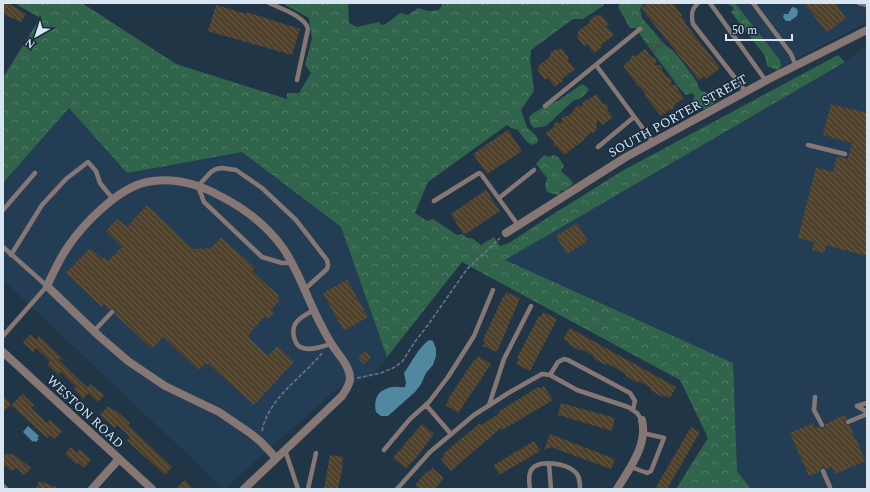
<svg xmlns="http://www.w3.org/2000/svg" width="870" height="492" viewBox="0 0 870 492" font-family="Spectral,serif">
  <style>
    .built { fill: #233e54 }
    .grass { fill: url(#grass-dots) }
    .forest { fill: url(#forest-crowns) }
    .water { fill: #4f889f }
    .building { fill: url(#building-back-hatch) }
    .lines { fill: none; stroke-linecap: round; stroke-linejoin: round }
    .path { stroke: #687a89; stroke-width: 1.5; stroke-dasharray: 4 2; stroke-linecap: butt }
    .service { stroke: #867774; stroke-width: 4.5 }
    .minor { stroke: #867774; stroke-width: 8 }
    .tertiary { stroke: #867774; stroke-width: 8 }
    .labels { text-anchor: middle; dominant-baseline: central; stroke-width: 3; stroke-linejoin: round; paint-order: stroke }
    .street-label { font-size: 13px; fill: #d9e6f1; stroke: #162a3c }
  </style>
  <defs>
    <pattern id="grass-dots" width="8" height="8" patternUnits="userSpaceOnUse"><rect width="8" height="8" fill="#375848"/><path d="M2 2h.1M6 6h.1" fill="none" stroke="#537063" stroke-width="1.8" stroke-linecap="round"/></pattern>
    <pattern id="forest-crowns" width="20" height="18" patternUnits="userSpaceOnUse"><rect width="20" height="18" fill="#30654c"/><path d="M2 6a3 3 0 1 1 6 0M12 15a3 3 0 1 1 6 0" fill="none" stroke="#4d7b66"/></pattern>
    <pattern id="building-back-hatch" width="6" height="6" patternUnits="userSpaceOnUse"><rect width="6" height="6" fill="#50422a"/><path d="M-1 5l2 2M0 0l6 6M5-1l2 2" fill="none" stroke="#695d49"/></pattern>
  </defs>
  <rect width="100%" height="100%" fill="#203546"/>
  <path class="built" d="M735,3H867V22L780,68L781,65L780,60Z
    M44,10L242,152L341,227L387,357L373,376L337,389L224,489L3,280V78Z
    M867,45V489H751L737,471L733,363L505,260L847,60Z"/>
  <path class="grass" d="M660,39L667,46L662,45L657,50L654,54L645,42L655,45Z"/>
  <path class="forest" d="M14,3H82L176,64L287,99V93H299L311,73L305,65L312,39L309,18L282,3H348L349,23L357,27L379,22L381,25L386,24L400,13L408,15L418,8L428,11L439,10L443,3H604L603,6L583,19H573L531,50V53L530,58L534,91L521,110L527,127L537,137L538,142L532,145L526,141L518,130L511,128L507,125L428,182L415,213L427,221L433,219L457,235L462,234L467,238H472L481,245L494,237L500,246L509,243L547,218L622,171L838,55L845,62L505,260L733,363L737,471L751,489H676L708,438L680,380L462,262L387,357L341,227L242,152L127,173L69,108L3,183V78L40,18Z
    M620,3H642L643,4L640,9L642,18L660,39L655,45L645,42L636,28H630L618,7Z
    M726,3H735L780,60L781,65L780,68L777,70L767,66L765,56L731,12L733,10V7Z
    M663,45C675,47 689,72 697,82C699,94 704,90 710,94C712,95 713,98 715,99L714,103L705,109L698,107L693,100L695,96L692,93L686,95L681,90L654,54L657,50Z
    M583,84L589,89C585,95 581,100 574,100L546,126L534,128L530,123L529,117C537,108 552,105 562,98C570,93 575,88 583,84Z
    M545,155L548,157L554,155L559,158L564,166L561,171L571,180L573,184L564,191L561,190L560,194L557,195L547,192L545,186L547,178L536,164L542,157Z"/>
  <path class="water" d="M792,7L796,8L798,11L797,16L790,21H786L783,17L784,14H788Z
    M429,340L433,341L436,349V356L433,365L426,373L421,384L415,392L388,416H381L376,412C373,399 378,389 393,387C397,386 400,388 405,387L406,383L404,373C412,362 418,348 429,340Z
    M28,426L39,436L37,438L39,439L36,442L34,441L33,442L23,432Z"/>
  <path class="building" d="M3,3H8L26,14L21,22L3,14Z
    M648,3H676L675,6L682,15L681,16L686,22L685,23L720,68L706,79L704,76L699,80L641,8Z
    M804,3H835L846,18L827,32Z
    M216,5L247,14V12L300,29L292,55L208,31Z
    M600,14L609,24L606,26L614,35L601,45L602,47L594,53L587,44L584,46L577,37L578,31L588,24L590,20L596,15L598,16Z
    M561,48L569,58L567,60L575,69L562,79L563,81L555,87L548,78L545,80L538,71L539,65L549,58L551,53L556,49L559,50Z
    M645,49L651,57H653L656,59L655,65H660L662,68V70L667,77H669L672,80L670,85H676L678,88V90L684,98L674,105V108L671,110H669L661,116L645,96V93L640,87L638,86L623,66L630,60V58L633,55L636,56Z
    M596,94L603,104H606L608,106L607,109L613,117L603,125L597,120L596,131L593,133L591,132L585,138L584,140L564,155L558,148L556,147L553,145L554,142L546,133L554,127V124L557,122L562,123V118L565,116H568L574,111V109L577,106L582,107L583,102L586,100H588Z
    M831,104L867,113V256L826,245L824,253L812,250L814,242L798,238L816,167L833,172L837,156L848,159L852,143L823,135Z
    M508,130L522,151L487,174L473,154Z
    M486,190L500,211L464,235L451,214Z
    M147,205L193,249L211,248L221,237L255,268L252,271L279,296L277,298L280,300L271,310L274,313L268,319L265,316L249,334L250,335L248,337L268,356L277,346L294,362L254,405L209,364L208,365L206,363L199,370L163,337L152,349L115,314L116,311L114,309H109L104,304L102,307L66,273L90,248L102,259L104,257L108,261L122,247L106,231L117,219L127,227Z
    M577,223L588,241L567,254L556,236Z
    M347,280L368,317L344,331L323,293Z
    M506,292L520,298L497,352L483,346L485,341L483,340L503,297H504Z
    M543,312L557,319L530,371L516,364L519,359L517,358L539,316L541,317Z
    M570,328L676,387L670,398L663,395L662,397L650,390L651,388L639,381L638,383L626,376V374L617,369L607,363L606,365L593,358L594,356L582,349L581,351L568,344L569,343L563,339Z
    M31,334L36,340L39,336L65,361L57,358L87,387L90,384L104,395L98,402L88,393L83,399L74,389L76,387L61,372L58,375L47,364L50,361L36,348L33,352L23,342Z
    M366,351L371,358L363,364L358,357Z
    M478,356L491,364L458,413L446,405L449,400L448,399L474,360L475,361Z
    M544,386L553,400L502,430L501,428L451,471L441,459L445,456L443,454L480,423L481,425L499,414L498,412L538,387L540,389Z
    M22,394L34,405L31,408L47,423L50,420L62,431L55,439L50,435L47,438L11,405Z
    M3,396L11,404L3,412Z
    M561,403L615,418L612,431L558,415Z
    M108,406L113,410L114,409L130,423L128,425L172,467L165,475L133,446L127,440L130,437L117,425L115,428L100,415Z
    M845,415L847,418L844,421L845,424L850,425L855,439L856,438L865,461L835,474L832,467L826,469L822,467L820,469L819,472L809,476L790,433L813,423L815,428L819,427L820,428H823L825,427V424Z
    M422,424L434,434L416,458L406,468L393,458Z
    M691,427L700,432L667,489H655Z
    M550,434L615,459L611,469L551,447L544,450Z
    M534,441L540,451L499,475L494,465Z
    M71,447L77,453L80,449L91,460L84,468L79,463L77,465L65,454Z
    M7,453L10,455L12,453L31,468L24,475L17,468L11,471L3,464V457Z
    M330,455L343,457L342,464L343,465L338,489H324Z
    M432,468L444,478L435,489H420L415,485L427,471L429,472Z
    M185,480L193,489H175Z
    M39,481L59,488V489H36Z"/>
  <g class="lines">
    <path class="path" d="M357,378L381,373L393,368L402,362L414,343L428,325L467,269L500,238
      M262,431C269,397 301,379 322,353"/>
    <path class="service" d="M269,3C280,8 306,17 308,29L297,80
      M698,3C691,9 691,16 693,24L746,92
      M710,3L766,81
      M753,3L791,54L796,66
      M859,3L867,5
      M596,65L653,142
      M545,106L640,29
      M808,145L845,154
      M598,147L634,117
      M499,198L534,170
      M434,201L479,173L481,174L518,225
      M3,210L35,173
      M3,247L47,286L3,336
      M11,255L42,205L66,179L88,162L96,171L100,183L113,199
      M292,263H282L262,257L204,202L198,186L211,172L216,169L222,168L236,170L262,188L296,220L327,260L328,265L327,269L305,289
      M314,310C303,316 290,322 294,337C295,342 298,347 303,348C312,351 323,346 331,344
      M94,331L112,312
      M550,375L558,362L564,359L568,360L630,393L635,401L633,409
      M815,397L814,410L822,425
      M426,405L451,434
      M489,405L504,359L531,306
      M857,406L867,412
      M857,406L867,403
      M848,422L867,414
      M285,450L298,489
      M384,450L410,419L429,402L448,377L474,336L493,290
      M549,464L551,489
      M631,467L647,473L651,471L664,438L643,433
      M823,471L830,487
      M308,489L316,453
      M397,489L430,452L474,415L510,392L542,374L550,375L577,390L628,407L637,413L642,420
      M530,489C529,483 528,476 531,470C538,459 566,463 575,472C580,476 580,483 580,489"/>
    <path class="minor" d="M506,233L626,157L769,79L867,30
      M3,488L4,489
      M92,489L119,459
      M244,489L342,396C345,391 349,386 350,380C351,366 337,354 331,343C326,335 322,327 318,319C306,295 298,270 283,248C267,226 244,208 220,196C198,184 173,177 147,182C118,188 83,224 67,248C59,260 53,273 47,286L99,336L128,361L165,386L219,412L250,433L261,442L276,458
      M617,489C629,469 648,445 642,420"/>
    <path class="tertiary" d="M3,352L152,489"/>
  </g>
  <g class="labels">
    <g class="street-label">
      <text transform="translate(678 116) rotate(-29)">SOUTH PORTER STREET</text>
      <text transform="translate(85 412) rotate(43)">WESTON ROAD</text>
    </g>
  </g>
  <rect width="870" height="492" fill="none" stroke="#d9e6f1" stroke-width="8"/>
  <g transform="translate(36 36) rotate(219)" stroke="#162a3c" stroke-width="3" paint-order="stroke">
  <path d="M0-3L7 15L0 10L-7 15Z" fill="#d9e6f1"/>
  <text y="-6" font-size="11" font-weight="bold" text-anchor="middle" fill="#d9e6f1">N</text>
  </g>
  <path d="M726 34v6h66v-6" fill="none" stroke="#d9e6f1" stroke-width="2"/>
  <text x="732" y="34" font-size="12" fill="#d9e6f1" stroke="#162a3c" stroke-width="3" paint-order="stroke">50 m</text>
</svg>
